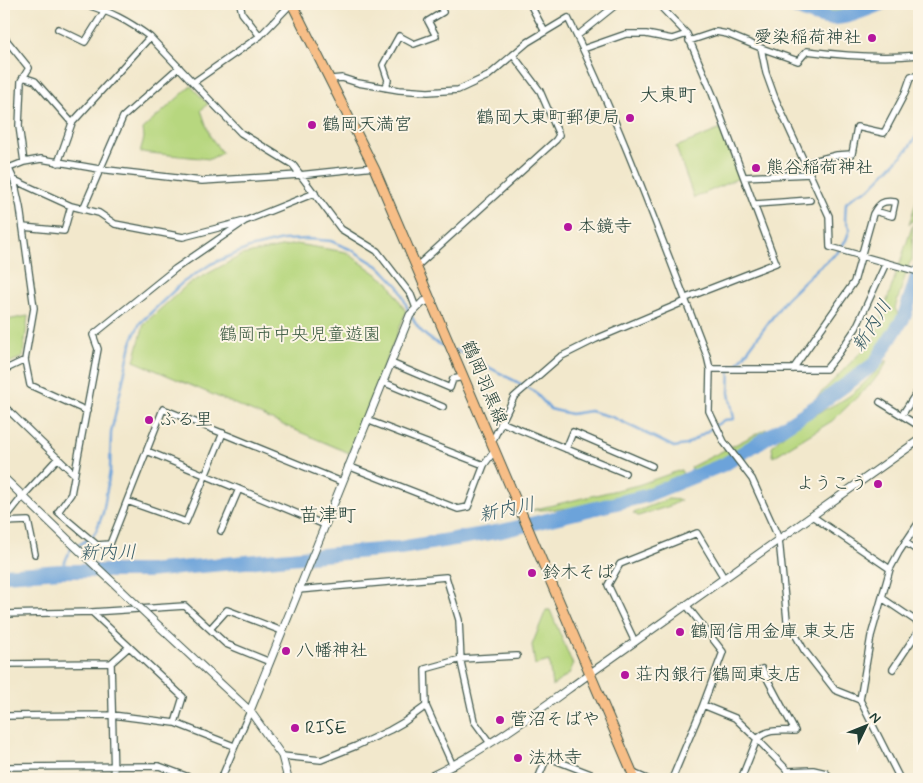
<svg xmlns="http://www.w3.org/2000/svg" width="923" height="783" viewBox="0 0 923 783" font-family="Mynerve,'Klee One',sans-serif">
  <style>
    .green { fill: #b7d77f; stroke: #6b8a5a }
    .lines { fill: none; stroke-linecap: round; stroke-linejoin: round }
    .stream { stroke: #6ca3da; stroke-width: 2.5 }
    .river { stroke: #6ca3da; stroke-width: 14 }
    .minor-casing { stroke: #3f574b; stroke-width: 8 }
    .tertiary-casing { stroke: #3f574b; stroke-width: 9 }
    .primary-casing { stroke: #3f574b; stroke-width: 11 }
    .minor { stroke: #fff; stroke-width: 5.5 }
    .tertiary { stroke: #fff; stroke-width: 7 }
    .primary { stroke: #f7be87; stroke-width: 9 }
    .tertiary-bridge-casing { stroke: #3f574b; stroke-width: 9; stroke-linecap: butt }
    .tertiary-bridge { stroke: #fff; stroke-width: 7 }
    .poi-dot { fill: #b5179e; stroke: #fcf5e5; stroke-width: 2 }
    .labels { text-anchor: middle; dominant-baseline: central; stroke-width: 4; stroke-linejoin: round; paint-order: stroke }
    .poi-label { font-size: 18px; fill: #1f3d34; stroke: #fcf5e5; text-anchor: start }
    .park-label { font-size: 18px; fill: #3d5c43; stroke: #fcf5e5 }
    .street-label { font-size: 18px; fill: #1f3d34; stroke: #fcf5e5 }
    .neighbourhood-label { font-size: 19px; fill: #1f3d34; stroke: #fcf5e5 }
    .water-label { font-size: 19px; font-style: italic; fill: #365c66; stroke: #fcf5e5 }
  </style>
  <rect width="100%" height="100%" fill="#fcf5e5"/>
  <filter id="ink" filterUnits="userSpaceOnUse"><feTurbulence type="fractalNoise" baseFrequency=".02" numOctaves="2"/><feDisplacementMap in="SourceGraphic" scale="10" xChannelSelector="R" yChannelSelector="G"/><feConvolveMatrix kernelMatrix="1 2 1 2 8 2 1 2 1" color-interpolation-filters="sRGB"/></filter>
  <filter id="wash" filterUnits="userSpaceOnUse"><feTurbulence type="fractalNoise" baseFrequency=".0096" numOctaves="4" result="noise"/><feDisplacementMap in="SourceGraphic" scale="20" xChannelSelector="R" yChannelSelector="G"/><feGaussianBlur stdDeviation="1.12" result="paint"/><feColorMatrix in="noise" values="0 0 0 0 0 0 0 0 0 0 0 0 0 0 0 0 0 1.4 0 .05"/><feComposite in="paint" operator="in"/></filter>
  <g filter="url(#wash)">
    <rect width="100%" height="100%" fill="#f2e8cc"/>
    <path class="green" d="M797,4H808L814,7L835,8L846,4H869C862,7 854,11 847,12C831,15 810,12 797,4Z
      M191,86L208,104L201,110L210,136L222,153L210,159L140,152L144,138L143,129Z
      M721,129L741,177L694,198L676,147Z
      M919,192V207L917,209L918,214L909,225Z
      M913,224L912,260L909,264L895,308L899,317L874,361L841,385L813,401L874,339Z
      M296,244L346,252L389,283L406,312L349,453L134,361L144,324L187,285L242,255Z
      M4,312L7,320L28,316L23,357L4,365Z
      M887,360V363L872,383L832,421L773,457L772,446C792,424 818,414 843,400C860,390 873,374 887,360Z
      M766,429L770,432C745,449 721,464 693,474L691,467Z
      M681,470L684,477C669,483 655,490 640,495C605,505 568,510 532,510L638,485Z
      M668,499L681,500L670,506L638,516L633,513Z
      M546,610H550L573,665L569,674L552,686L549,661L535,665L532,645Z"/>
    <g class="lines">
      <path class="stream" d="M412,317C420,334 431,341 448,348
        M456,350L534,391L550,409L571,414L590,411L612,417L674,447L686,445L724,420L734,419L729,393L730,366L737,365L786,299L818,268L837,253L846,240L850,229L845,219L846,203L857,194L869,189L907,150L916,137L919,126
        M61,571L70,550L92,537L96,531L103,513L110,471L111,433L132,340L140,323L182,283L211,264L249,248L283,240L308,239L331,241L352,250L381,268L399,287L409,312"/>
      <path class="river" d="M789,4C830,26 841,20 881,4
        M4,575L61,571H147L400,548L502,531L645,496L725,464L818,405L874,364L904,317L919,270"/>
    </g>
  </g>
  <g filter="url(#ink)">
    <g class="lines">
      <defs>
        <path id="minor" d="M84,4C111,12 127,20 150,37L241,133L293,165L341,229L377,251L411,295L416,308
          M240,4L242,13L260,36
          M530,4L545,32
          M658,4L687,34L712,93L776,263L686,298
          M823,4H832
          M58,29L85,42L105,10
          M577,36L617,4
          M4,37L29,68L21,81L19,126L24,162
          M689,41L716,32L727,34L761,48L798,61L807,51C845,56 881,59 919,55
          M761,48L766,73L775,98L829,216L830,247L919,272
          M583,49L626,34H646L672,39L687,34
          M23,77L35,81L72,123L150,37
          M331,79L342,78L358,83L399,90L428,92L458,90L488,76L528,42L568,18C622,128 663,243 707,356L710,369L709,411L724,442L752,479L779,539L787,620L804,650L835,690L860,700
          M194,82L260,36L291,4
          M386,88L388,80L383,65L399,36L414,44L436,36L428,21L443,12L439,4
          M58,163L72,123
          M805,163L837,155L852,154L857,127L884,133L905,93L911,76L919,77
          M4,170L24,162L41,159L99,169L202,181L299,175L374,167
          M744,177L810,174
          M14,180L71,206L99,213L115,224L183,237L245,221L315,193
          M755,204L810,200
          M83,209L123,117L179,67
          M245,221L175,269L93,335L98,349L71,494L58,512L97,545L110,544L163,409L342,482
          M23,227L64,231L71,206
          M416,267L556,140L559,135L540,91L513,55
          M25,360L30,385L87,411
          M391,363L450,388L453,379L464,377
          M710,369H826L839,353L856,328L886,263
          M793,369L854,282L873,214C879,203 883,200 895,202L892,216L875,211
          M4,370L25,360L34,308L20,207L14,180L9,169
          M383,382L443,407
          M880,402L919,426
          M4,406L74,474
          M902,415L919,389
          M367,420L484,465
          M501,422L625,473
          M492,442L514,397L560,357L596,339L686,301
          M566,449L573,432L652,466
          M147,451L325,525
          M348,466L458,509L468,507L484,465L495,450
          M127,501L186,522L223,433
          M812,516L890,569
          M4,520L23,496L58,458
          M4,522L28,521L35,554
          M221,531L239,489
          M905,542L919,552
          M298,590L446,577L459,620L461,662L474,721L490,743
          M882,598L919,623
          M687,606L723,652L703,705L735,718L757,739L741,779
          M92,612L185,606L226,644L270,662
          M4,614L92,612L183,697L175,723
          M210,629L227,610L282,631
          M635,642L608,585L620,564L697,533L724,578
          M111,663L114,779
          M4,664L111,663L129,647
          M762,669L795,731C780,731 769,728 757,739L788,771L813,770L826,773L832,779
          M893,669L919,630
          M426,706L453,766
          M4,716L112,715L175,723L234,746
          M282,756L321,760L356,746L390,730L404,722L426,706L425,669L461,659L517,656
          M4,767L159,766L194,779
          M633,773L647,779
          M221,779L250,711
          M538,779L547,757L601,778
          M672,779L703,705
          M900,779L860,700L871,636L890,569L899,552L919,522"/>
        <path id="tertiary" d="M4,478L84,555
          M160,627L250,711L282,756L288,779
          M250,711L410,315L423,302L432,300
          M425,779C489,750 545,705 602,665C708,590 814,515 919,440"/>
        <path id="primary" d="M292,4L375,170L635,779"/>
      </defs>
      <use href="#minor" class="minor-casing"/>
      <use href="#tertiary" class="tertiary-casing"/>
      <use href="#primary" class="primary-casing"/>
      <use href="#minor" class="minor"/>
      <use href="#tertiary" class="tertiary"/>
      <use href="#primary" class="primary"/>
      <defs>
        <path id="tertiary-bridge" d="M84,555L160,627"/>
      </defs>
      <use href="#tertiary-bridge" class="tertiary-bridge-casing"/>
      <use href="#tertiary-bridge" class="tertiary-bridge"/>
    </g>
  </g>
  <g class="poi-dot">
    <circle cx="872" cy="38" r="5"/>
    <circle cx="630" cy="118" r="5"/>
    <circle cx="312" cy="125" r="5"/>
    <circle cx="756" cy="168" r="5"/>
    <circle cx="568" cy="227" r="5"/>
    <circle cx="149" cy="420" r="5"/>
    <circle cx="878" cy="484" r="5"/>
    <circle cx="532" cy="573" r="5"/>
    <circle cx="680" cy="632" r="5"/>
    <circle cx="286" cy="651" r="5"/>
    <circle cx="625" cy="675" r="5"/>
    <circle cx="500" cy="720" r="5"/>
    <circle cx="295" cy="728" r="5"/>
    <circle cx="518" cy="758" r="5"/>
  </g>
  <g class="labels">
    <g class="poi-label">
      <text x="862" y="38" text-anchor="end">愛染稲荷神社</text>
      <text x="620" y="118" text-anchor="end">鶴岡大東町郵便局</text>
      <text x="322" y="125">鶴岡天満宮</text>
      <text x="766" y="168">熊谷稲荷神社</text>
      <text x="578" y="227">本鏡寺</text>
      <text x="159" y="420">ふる里</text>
      <text x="868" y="484" text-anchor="end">ようこう</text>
      <text x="542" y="573">鈴木そば</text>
      <text x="690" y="632">鶴岡信用金庫 東支店</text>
      <text x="296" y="651">八幡神社</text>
      <text x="635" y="675">荘内銀行 鶴岡東支店</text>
      <text x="510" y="720">菅沼そばや</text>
      <text x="305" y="728">RISE</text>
      <text x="528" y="758">法林寺</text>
    </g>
    <g class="park-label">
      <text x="300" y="335">鶴岡市中央児童遊園</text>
    </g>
    <g class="street-label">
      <text transform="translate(484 383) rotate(67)">鶴岡羽黒線</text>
    </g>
    <g class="neighbourhood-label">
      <text x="668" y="95">大東町</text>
      <text x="328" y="515">苗津町</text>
    </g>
    <g class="water-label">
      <text transform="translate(872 326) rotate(-58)">新内川</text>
      <text transform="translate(507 510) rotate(-12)">新内川</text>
      <text transform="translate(108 553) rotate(-1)">新内川</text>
    </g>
  </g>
  <rect width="923" height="783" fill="none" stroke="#fcf5e5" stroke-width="20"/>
  <g transform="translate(866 726) rotate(47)" stroke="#fcf5e5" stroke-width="4" paint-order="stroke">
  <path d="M0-4L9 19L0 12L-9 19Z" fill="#1f3d34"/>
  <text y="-8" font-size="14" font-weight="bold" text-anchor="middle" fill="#1f3d34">N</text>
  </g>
</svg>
